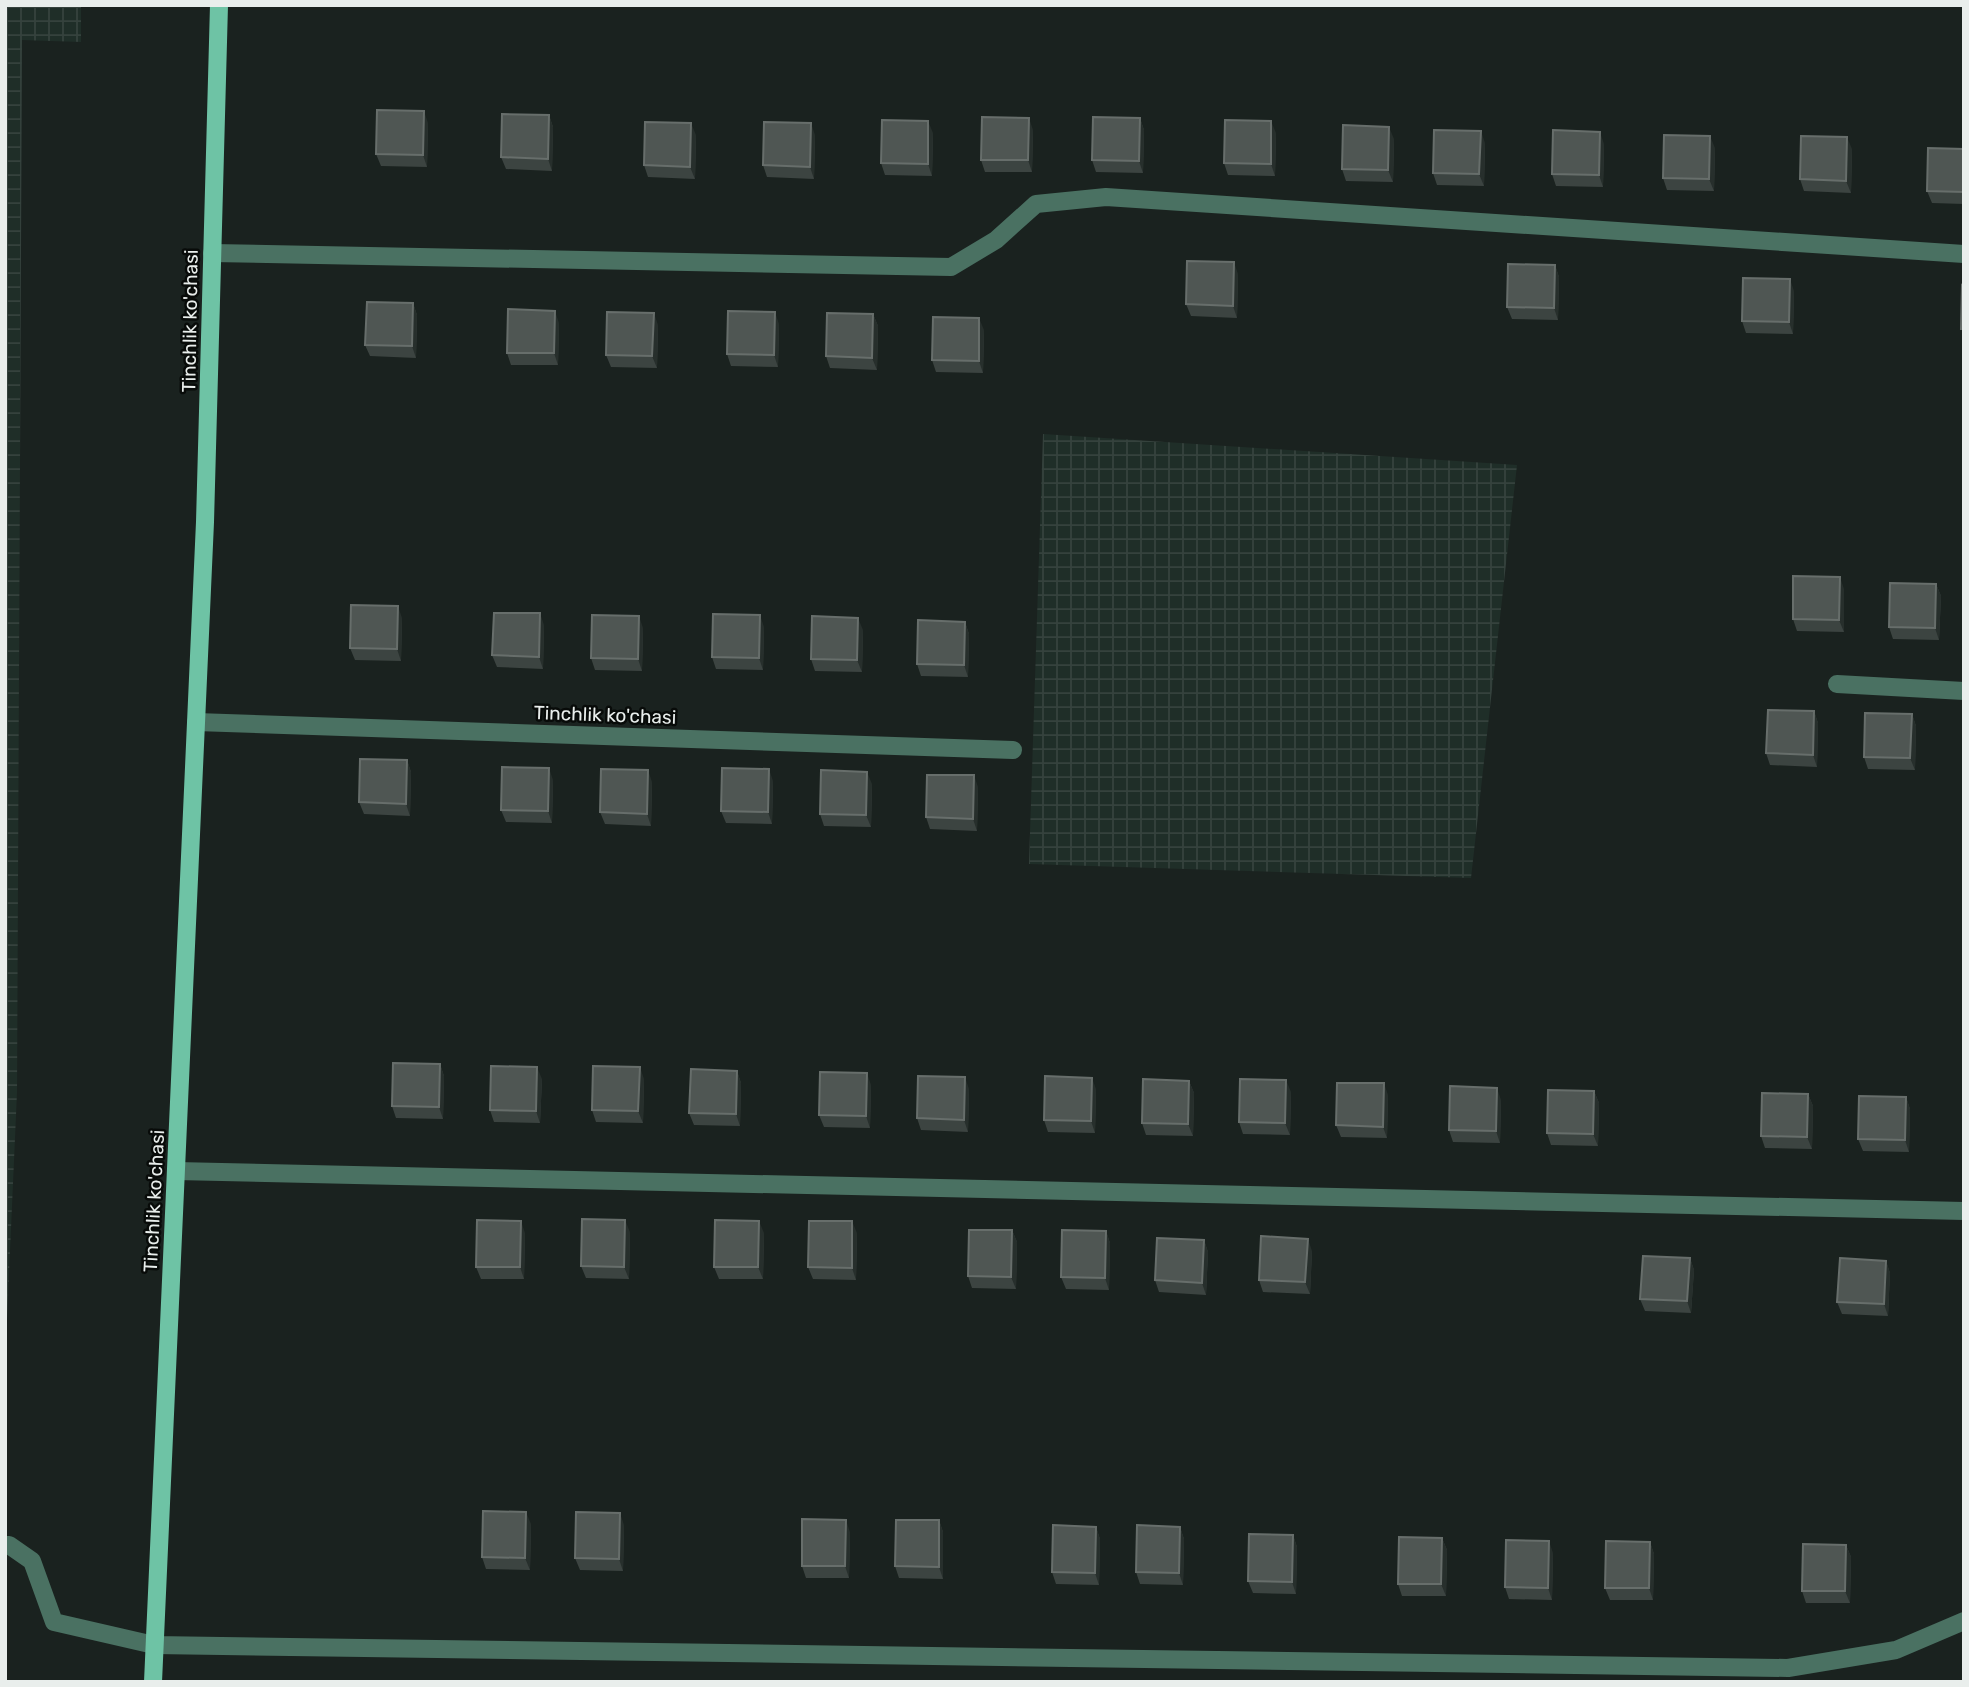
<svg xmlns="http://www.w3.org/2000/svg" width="1969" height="1687" viewBox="0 0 1969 1687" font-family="Rubik,sans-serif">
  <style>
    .industrial { fill: url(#industrial-grid) }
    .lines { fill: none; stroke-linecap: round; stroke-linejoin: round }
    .minor { stroke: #4a7162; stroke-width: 18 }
    .major { stroke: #6ec3a5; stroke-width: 18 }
    .wall { fill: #3c4441 }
    .shaded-wall { fill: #272f2c }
    .building { fill: #4f5653; stroke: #676e6b; stroke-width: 2 }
    .labels { text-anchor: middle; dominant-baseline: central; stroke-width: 5; stroke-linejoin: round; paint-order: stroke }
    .street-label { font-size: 19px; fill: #e9eeec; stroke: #080b09 }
  </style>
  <defs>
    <pattern id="industrial-grid" width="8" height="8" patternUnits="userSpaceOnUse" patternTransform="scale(1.75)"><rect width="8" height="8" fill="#1f2e28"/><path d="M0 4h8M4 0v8" fill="none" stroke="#35423d"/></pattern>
  </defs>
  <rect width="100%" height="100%" fill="#1a221f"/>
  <path class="industrial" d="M5,5H81V42L22,40L17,1092L5,1365Z
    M1043,434L1517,465L1471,878L1029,864Z"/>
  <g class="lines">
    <path class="minor" d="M212,253L951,267L996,240L1036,204L1106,197L1964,254
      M1837,684L1964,691
      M196,722L1013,750
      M176,1171L1964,1211
      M5,1545H9L32,1561L54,1622L154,1645L1788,1668L1896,1650L1964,1621"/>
    <path class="major" d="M153,1682L205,522L219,5"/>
  </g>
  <path class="wall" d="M549,115L553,127L552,171L506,169L501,157Z
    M1140,118L1144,130L1143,173L1096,172L1092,160Z
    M428,123L427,167L381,166L376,154Z
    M1033,130L1032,172H985L981,160Z
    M933,133L932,176L885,175L881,163Z
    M1276,133L1275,176L1228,175L1224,163Z
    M696,135L695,179L648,177L644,165Z
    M815,135L814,179L767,177L763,165Z
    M1394,139L1393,182L1346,181L1342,169Z
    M1485,143L1484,186L1437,185L1433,173Z
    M1604,144L1603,187L1556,186L1552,174Z
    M1715,148L1714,191L1667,190L1663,178Z
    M1852,149L1851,193L1804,191L1800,179Z
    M1964,149V204L1932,203L1927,191Z
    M1555,265L1559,277L1558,320L1512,319L1507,307Z
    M1238,274L1237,318L1191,316L1186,304Z
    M1794,291L1793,334L1746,333L1742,321Z
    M413,303L417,315L416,358L370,356L365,345Z
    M873,314L878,326L877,370L830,368L826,356Z
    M559,323L558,365H511L507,353Z
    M779,324L778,367L731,366L727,354Z
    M658,325L657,368L611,367L606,355Z
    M984,330L983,373L936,372L932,360Z
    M1936,584L1941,596L1939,640L1893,639L1889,627Z
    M1844,589V632L1797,631L1793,619Z
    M402,618L401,661L355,660L350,648Z
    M965,622L969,634L968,677L921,676L917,664Z
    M544,625L543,669L497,667L492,655Z
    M764,627L763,670L716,669L712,657Z
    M643,628L642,671L595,670L591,658Z
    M863,630L862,672L815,671L811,659Z
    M1814,711L1818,723L1817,767L1770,765L1766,753Z
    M1912,714L1916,726L1915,770L1868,769L1864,757Z
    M407,760L411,772L410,816L364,814L359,802Z
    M553,780L552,823L506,822L501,810Z
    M773,781L772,824L726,823L721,811Z
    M652,782L651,826L605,824L600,812Z
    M872,784L871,827L824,826L820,814Z
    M978,787L977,831L930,829L926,817Z
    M440,1064L444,1076L443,1119L396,1118L392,1106Z
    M737,1071L741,1083L740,1126L694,1125L689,1113Z
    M542,1079L540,1123L494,1122L490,1110Z
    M644,1079L643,1123L596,1122L592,1110Z
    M1189,1081L1194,1093L1193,1136L1146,1135L1142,1123Z
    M871,1085L870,1128L824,1127L819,1115Z
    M969,1089L968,1132L921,1130L917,1118Z
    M1096,1089L1095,1133L1048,1132L1044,1120Z
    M1594,1091L1599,1103L1598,1146L1551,1145L1547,1133Z
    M1291,1092L1290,1135L1243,1134L1239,1122Z
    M1808,1094L1813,1106L1812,1149L1765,1148L1761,1136Z
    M1388,1095L1387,1138L1341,1137L1336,1125Z
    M1906,1097L1910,1109L1909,1152L1863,1151L1858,1139Z
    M1501,1100L1500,1143L1453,1142L1449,1130Z
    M1012,1230L1017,1242L1016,1289L972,1288L968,1276Z
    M1106,1231L1110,1243L1109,1290L1066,1289L1061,1277Z
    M630,1232L629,1279L586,1278L581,1266Z
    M525,1233L524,1279H481L476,1267Z
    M764,1233L763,1279H719L714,1267Z
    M857,1233L856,1280L813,1279L808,1267Z
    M1204,1240L1208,1252L1206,1295L1159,1292L1155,1280Z
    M1312,1251L1310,1294L1263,1292L1259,1280Z
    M1690,1258L1694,1270L1691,1313L1645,1311L1640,1299Z
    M1886,1261L1890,1273L1888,1316L1842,1314L1837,1302Z
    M939,1520L943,1532V1579L899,1578L895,1566Z
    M531,1524L530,1570L486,1569L482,1557Z
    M624,1525L623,1571L580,1570L575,1558Z
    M1096,1527L1100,1539L1099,1585L1056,1584L1052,1572Z
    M1180,1527L1184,1539L1183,1585L1140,1584L1136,1572Z
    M850,1532L849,1578H806L802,1566Z
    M1293,1535L1297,1547L1296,1594L1253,1593L1248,1581Z
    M1442,1538L1447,1550L1446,1596H1402L1398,1584Z
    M1650,1542L1654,1554L1653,1600H1610L1605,1588Z
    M1846,1545L1851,1557L1850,1603H1806L1802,1591Z
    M1553,1553L1552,1600L1509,1599L1505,1587Z"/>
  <path class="shaded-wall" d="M424,111L428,123L427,167L423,155Z
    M549,115L553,127L552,171L548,159Z
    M1029,118L1033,130L1032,172L1028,160Z
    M1140,118L1144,130L1143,173L1139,161Z
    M928,121L933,133L932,176L928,164Z
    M1271,121L1276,133L1275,176L1271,164Z
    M691,123L696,135L695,179L690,167Z
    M811,123L815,135L814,179L810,167Z
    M1389,127L1394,139L1393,182L1388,170Z
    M1481,131L1485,143L1484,186L1479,174Z
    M1600,132L1604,144L1603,187L1599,175Z
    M1710,136L1715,148L1714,191L1709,179Z
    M1847,137L1852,149L1851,193L1846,181Z
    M1234,262L1238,274L1237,318L1233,306Z
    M1555,265L1559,277L1558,320L1554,308Z
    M1790,279L1794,291L1793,334L1789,322Z
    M413,303L417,315L416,358L412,346Z
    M555,311L559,323L558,365L554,353Z
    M775,312L779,324L778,367L774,355Z
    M654,313L658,325L657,368L652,356Z
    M873,314L878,326L877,370L872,358Z
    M979,318L984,330L983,373L979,361Z
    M1840,577L1844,589V632L1839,620Z
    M1936,584L1941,596L1939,640L1935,628Z
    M398,606L402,618L401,661L397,649Z
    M540,613L544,625L543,669L539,657Z
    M760,615L764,627L763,670L759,658Z
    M639,616L643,628L642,671L638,659Z
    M858,618L863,630L862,672L857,660Z
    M965,622L969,634L968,677L964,665Z
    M1814,711L1818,723L1817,767L1813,755Z
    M1912,714L1916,726L1915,770L1910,758Z
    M407,760L411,772L410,816L406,804Z
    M549,768L553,780L552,823L548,811Z
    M769,769L773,781L772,824L768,812Z
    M648,770L652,782L651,826L647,814Z
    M867,772L872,784L871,827L866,815Z
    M974,775L978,787L977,831L973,819Z
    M440,1064L444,1076L443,1119L439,1107Z
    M537,1067L542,1079L540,1123L536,1111Z
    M640,1067L644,1079L643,1123L638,1111Z
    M737,1071L741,1083L740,1126L736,1114Z
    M867,1073L871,1085L870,1128L866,1116Z
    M965,1077L969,1089L968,1132L964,1120Z
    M1092,1078L1096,1089L1095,1133L1091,1121Z
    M1286,1080L1291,1092L1290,1135L1285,1123Z
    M1189,1081L1194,1093L1193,1136L1188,1124Z
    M1384,1083L1388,1095L1387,1138L1383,1127Z
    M1497,1088L1501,1100L1500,1143L1496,1131Z
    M1594,1091L1599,1103L1598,1146L1593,1134Z
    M1808,1094L1813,1106L1812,1149L1807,1137Z
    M1906,1097L1910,1109L1909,1152L1905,1140Z
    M625,1220L630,1232L629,1279L624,1267Z
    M521,1221L525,1233L524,1279L520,1267Z
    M759,1221L764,1233L763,1279L758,1267Z
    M852,1221L857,1233L856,1280L852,1268Z
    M1012,1230L1017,1242L1016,1289L1011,1277Z
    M1106,1231L1110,1243L1109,1290L1105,1278Z
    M1308,1239L1312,1251L1310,1294L1305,1282Z
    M1204,1240L1208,1252L1206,1295L1202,1283Z
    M1690,1258L1694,1270L1691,1313L1687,1301Z
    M1886,1261L1890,1273L1888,1316L1884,1304Z
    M526,1512L531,1524L530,1570L525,1558Z
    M620,1513L624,1525L623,1571L619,1559Z
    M846,1520L850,1532L849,1578L845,1566Z
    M939,1520L943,1532V1579L939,1567Z
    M1096,1527L1100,1539L1099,1585L1095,1573Z
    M1180,1527L1184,1539L1183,1585L1179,1573Z
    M1293,1535L1297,1547L1296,1594L1292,1582Z
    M1442,1538L1447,1550L1446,1596L1441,1584Z
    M1549,1541L1553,1553L1552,1600L1548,1588Z
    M1650,1542L1654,1554L1653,1600L1649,1588Z
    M1846,1545L1851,1557L1850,1603L1845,1591Z"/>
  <path class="building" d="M377,110L424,111L423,155L376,154Z
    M502,114L549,115L548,159L501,157Z
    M982,117L1029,118L1028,160H981Z
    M1093,117L1140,118L1139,161L1092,160Z
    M882,120L928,121V164L881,163Z
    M1225,120L1271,121V164L1224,163Z
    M645,122L691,123L690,167L644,165Z
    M764,122L811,123L810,167L763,165Z
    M1343,125L1389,127L1388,170L1342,169Z
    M1434,130L1481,131L1479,174L1433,173Z
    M1553,130L1600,132L1599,175L1552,174Z
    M1664,135L1710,136L1709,179L1663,178Z
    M1801,136L1847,137L1846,181L1800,179Z
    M1928,148L1964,149V192L1927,191Z
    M1187,261L1234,262L1233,306L1186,304Z
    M1508,264L1555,265L1554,308L1507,307Z
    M1743,278L1790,279L1789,322L1742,321Z
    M1962,285L1964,286V329H1961Z
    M367,302L413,303L412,346L365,345Z
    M508,309L555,311L554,353H507Z
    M728,311L775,312L774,355L727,354Z
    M607,312L654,313L652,356L606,355Z
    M827,313L873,314L872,358L826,356Z
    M933,317L979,318V361L932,360Z
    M1793,576L1840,577L1839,620L1793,619Z
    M1890,583L1936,584L1935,628L1889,627Z
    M351,605L398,606L397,649L350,648Z
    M494,613H540L539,657L492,655Z
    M713,614L760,615L759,658L712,657Z
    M592,615L639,616L638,659L591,658Z
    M812,616L858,618L857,660L811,659Z
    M918,620L965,622L964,665L917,664Z
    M1768,710L1814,711L1813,755L1766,753Z
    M1865,713L1912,714L1910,758L1864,757Z
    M360,759L407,760L406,804L359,802Z
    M502,767L549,768L548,811L501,810Z
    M722,768L769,769L768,812L721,811Z
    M601,769L648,770L647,814L600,812Z
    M821,770L867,772L866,815L820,814Z
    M927,775H974L973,819L926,817Z
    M393,1063L440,1064L439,1107L392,1106Z
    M491,1066L537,1067L536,1111L490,1110Z
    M593,1066L640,1067L638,1111L592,1110Z
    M691,1069L737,1071L736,1114L689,1113Z
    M820,1072L867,1073L866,1116L819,1115Z
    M918,1076L965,1077L964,1120L917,1118Z
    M1045,1076L1092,1078L1091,1121L1044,1120Z
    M1143,1079L1189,1081L1188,1124L1142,1123Z
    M1240,1079L1286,1080L1285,1123L1239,1122Z
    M1337,1083H1384L1383,1127L1336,1125Z
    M1450,1086L1497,1088L1496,1131L1449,1130Z
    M1548,1090L1594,1091L1593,1134L1547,1133Z
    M1762,1093L1808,1094L1807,1137L1761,1136Z
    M1859,1096L1906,1097L1905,1140L1858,1139Z
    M582,1219L625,1220L624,1267L581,1266Z
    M477,1220L521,1221L520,1267H476Z
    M715,1220L759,1221L758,1267H714Z
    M809,1221H852V1268L808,1267Z
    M969,1230H1012L1011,1277L968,1276Z
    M1062,1230L1106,1231L1105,1278L1061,1277Z
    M1261,1236L1308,1239L1305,1282L1259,1280Z
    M1157,1238L1204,1240L1202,1283L1155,1280Z
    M1643,1256L1690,1258L1687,1301L1640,1299Z
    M1840,1258L1886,1261L1884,1304L1837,1302Z
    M483,1511L526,1512L525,1558L482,1557Z
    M576,1512L620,1513L619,1559L575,1558Z
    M802,1519L846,1520L845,1566H802Z
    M896,1520H939V1567L895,1566Z
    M1053,1525L1096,1527L1095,1573L1052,1572Z
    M1137,1525L1180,1527L1179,1573L1136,1572Z
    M1249,1534L1293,1535L1292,1582L1248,1581Z
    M1399,1537L1442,1538L1441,1584H1398Z
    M1506,1540L1549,1541L1548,1588L1505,1587Z
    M1606,1541L1650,1542L1649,1588H1605Z
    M1803,1544L1846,1545L1845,1591H1802Z"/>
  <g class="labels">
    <g class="street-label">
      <text transform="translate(190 321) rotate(-89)">Tinchlik ko'chasi</text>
      <text transform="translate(605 715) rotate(2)">Tinchlik ko'chasi</text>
      <text transform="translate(154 1201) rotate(-87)">Tinchlik ko'chasi</text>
    </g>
  </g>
  <rect width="1969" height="1687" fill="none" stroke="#e9eeec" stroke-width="14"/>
</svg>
